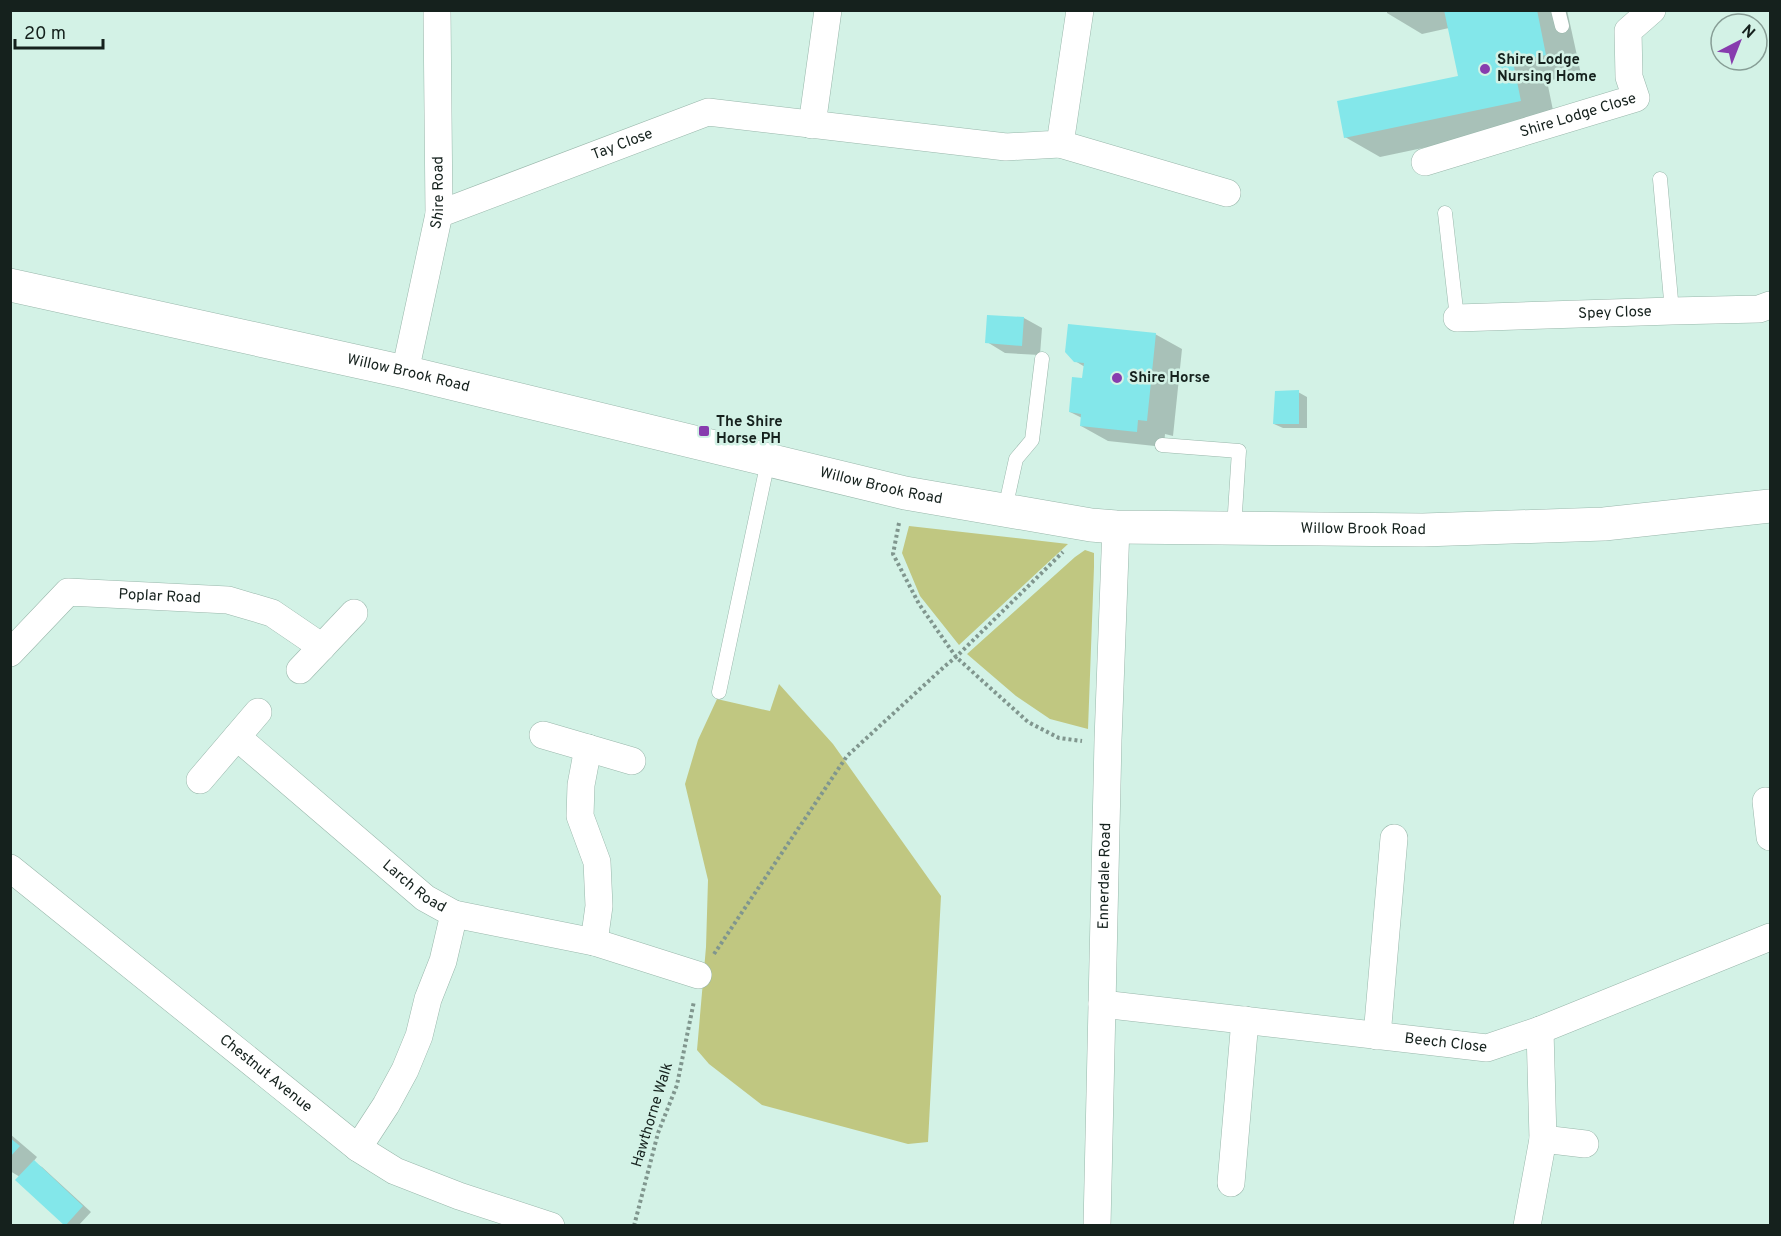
<svg xmlns="http://www.w3.org/2000/svg" width="1781" height="1236" viewBox="0 0 1781 1236" font-family="Overpass,sans-serif">
  <style>
    .green { fill: #c0c781 }
    .shadow { fill: #0003 }
    .building { fill: #83e7ea }
    .lines { fill: none; stroke-linecap: round; stroke-linejoin: round }
    .lane-casing { stroke: #99b7ab; stroke-width: 15 }
    .street-casing { stroke: #99b7ab; stroke-width: 28 }
    .secondary-casing { stroke: #99b7ab; stroke-width: 34 }
    .path { stroke: #80968e; stroke-width: 4; stroke-dasharray: 3 3; stroke-linecap: butt }
    .lane { stroke: #fff; stroke-width: 14 }
    .street { stroke: #fff; stroke-width: 27 }
    .secondary { stroke: #fff; stroke-width: 33 }
    .poi-dot { fill: #873cae; stroke: #d3f2e6; stroke-width: 2 }
    .labels { text-anchor: middle; dominant-baseline: central; stroke-width: 5; stroke-linejoin: round; paint-order: stroke }
    .poi-label { font-size: 15px; font-weight: bold; fill: #15211d; stroke: #d3f2e6; text-anchor: start }
    .street-label { font-size: 15px; fill: #15211d; stroke: #d3f2e6 }
  </style>
  <rect width="100%" height="100%" fill="#d3f2e6"/>
  <path class="green" d="M909,526L1068,544L959,645L920,596L902,553Z
    M1085,550L1094,553V567L1088,729L1050,719L1016,696L967,654L1075,557Z
    M779,684L833,744L941,896L928,1142L908,1144L762,1105L709,1064L697,1050L706,947L708,880L685,784L698,740L717,699L770,711Z"/>
  <path class="shadow" d="M1387,10H1567L1581,74L1547,81L1555,120L1380,157L1345,137L1459,77L1449,28L1422,34L1387,13Z
    M1024,318L1042,328L1040,355L1005,353L987,342Z
    M1155,334L1182,349L1173,436L1165,434L1164,447L1108,441L1081,426L1082,418L1070,412L1083,380L1085,367L1075,361Z
    M1298,392L1307,397V428H1283L1274,424Z
    M10,1134L37,1157L33,1162L42,1167L91,1212L78,1226L66,1225L20,1177L10,1171Z"/>
  <path class="building" d="M1444,10H1537L1546,55L1513,62L1521,101L1344,138L1337,101L1458,76Z
    M987,315L1024,317L1022,346L985,343Z
    M1068,324L1156,333L1147,421L1138,420L1137,432L1080,426L1081,414L1069,412L1072,377L1082,378L1084,363L1074,362L1065,352Z
    M1299,390V424H1273L1275,391Z
    M10,1138L20,1146L10,1157Z
    M34,1160L83,1206L65,1226L15,1180Z"/>
  <g class="lines">
    <defs>
      <path id="lane" d="M1558,10L1562,26
        M1660,179L1672,311
        M1445,213L1457,318
        M1162,445L1239,451L1234,528
        M1005,509L1016,459L1032,440L1042,359
        M719,692L768,461"/>
      <g id="street">
        <path d="M812,125L828,10"/>
        <path d="M1060,144L1227,193"/>
        <path id="s1" d="M1425,162L1636,98L1629,77L1628,31L1652,10"/>
        <path id="s2" d="M439,214L708,112L1006,147L1060,144L1080,10"/>
        <path id="s3" d="M1457,318L1672,311L1759,309L1770,305"/>
        <path id="s4" d="M405,372L439,214L437,10"/>
        <path id="s5" d="M10,653L68,592L228,600L272,613L322,647"/>
        <path d="M300,670L354,613"/>
        <path d="M543,735L632,761"/>
        <path id="s6" d="M237,737L425,898L454,914L443,961L428,999L419,1036L405,1070L386,1105L358,1148"/>
        <path d="M200,780L258,712"/>
        <path d="M1766,801L1770,837"/>
        <path id="s7" d="M10,868L358,1148L395,1171L459,1196L551,1226"/>
        <path d="M454,914L594,942L599,906L597,862L580,816L581,785L588,748"/>
        <path d="M594,942L698,975"/>
        <path id="s8" d="M1102,1004L1487,1048L1540,1030L1770,937"/>
        <path d="M1377,1036L1394,838"/>
        <path d="M1543,1139L1585,1144"/>
        <path d="M1231,1183L1245,1020"/>
        <path id="s9" d="M1097,1226L1108,740L1116,527"/>
        <path d="M1527,1226L1543,1139L1540,1030"/>
      </g>
      <g id="secondary">
        <path id="s10" d="M10,285L405,372L905,493L1091,525L1116,527L1423,530L1604,524L1770,506"/>
      </g>
    </defs>
    <use href="#lane" class="lane-casing"/>
    <use href="#street" class="street-casing"/>
    <use href="#secondary" class="secondary-casing"/>
    <path class="path" d="M899,523L893,554L919,604L956,657L1028,722L1059,738L1082,741
      M714,954L847,756L945,666L956,657L1063,552
      M634,1226L658,1133L677,1085L694,1001"/>
    <use href="#lane" class="lane"/>
    <use href="#street" class="street"/>
    <use href="#secondary" class="secondary"/>
  </g>
  <g class="poi-dot">
    <circle cx="1485" cy="69" r="6"/>
    <circle cx="1117" cy="378" r="6"/>
    <rect x="698" y="425" width="12" height="12" rx="3"/>
  </g>
  <g class="labels">
    <g class="poi-label">
      <text x="1497" y="60">Shire Lodge<tspan x="1497" dy="17">Nursing Home</tspan></text>
      <text x="1129" y="378">Shire Horse</text>
      <text x="716" y="422">The Shire<tspan x="716" dy="17">Horse PH</tspan></text>
    </g>
    <g class="street-label">
      <text stroke="none"><textPath href="#s1" startOffset="160">Shire Lodge Close</textPath></text>
      <text stroke="none"><textPath href="#s2" startOffset="196">Tay Close</textPath></text>
      <text stroke="none"><textPath href="#s4" startOffset="183">Shire Road</textPath></text>
      <text stroke="none"><textPath href="#s3" startOffset="158">Spey Close</textPath></text>
      <text stroke="none"><textPath href="#s10" startOffset="408">Willow Brook Road</textPath></text>
      <text stroke="none"><textPath href="#s10" startOffset="894">Willow Brook Road</textPath></text>
      <text stroke="none"><textPath href="#s10" startOffset="1380">Willow Brook Road</textPath></text>
      <text stroke="none"><textPath href="#s5" startOffset="176">Poplar Road</textPath></text>
      <text stroke="none"><textPath href="#s9" startOffset="350">Ennerdale Road</textPath></text>
      <text stroke="none"><textPath href="#s6" startOffset="232">Larch Road</textPath></text>
      <text stroke="none"><textPath href="#s8" startOffset="346">Beech Close</textPath></text>
      <text stroke="none"><textPath href="#s7" startOffset="328">Chestnut Avenue</textPath></text>
      <text transform="translate(653 1115) rotate(-73)">Hawthorne Walk</text>
    </g>
  </g>
  <rect width="1781" height="1236" fill="none" stroke="#15211d" stroke-width="24"/>
  <g transform="translate(1739 42) rotate(42)"><circle r="28" fill="#d3f2e6" stroke="#879e96" stroke-width="1.5"/>
  <path d="M0-4.5L10 22L0 15L-10 22Z" fill="#873cae"/>
  <text y="-9" font-size="16" font-weight="bold" text-anchor="middle" fill="#15211d">N</text>
  </g>
  <path d="M15 39v9h88v-9" fill="none" stroke="#15211d" stroke-width="3"/>
  <text x="24" y="39" font-size="18" fill="#15211d" stroke="#d3f2e6" stroke-width="4.5" paint-order="stroke">20 m</text>
</svg>
